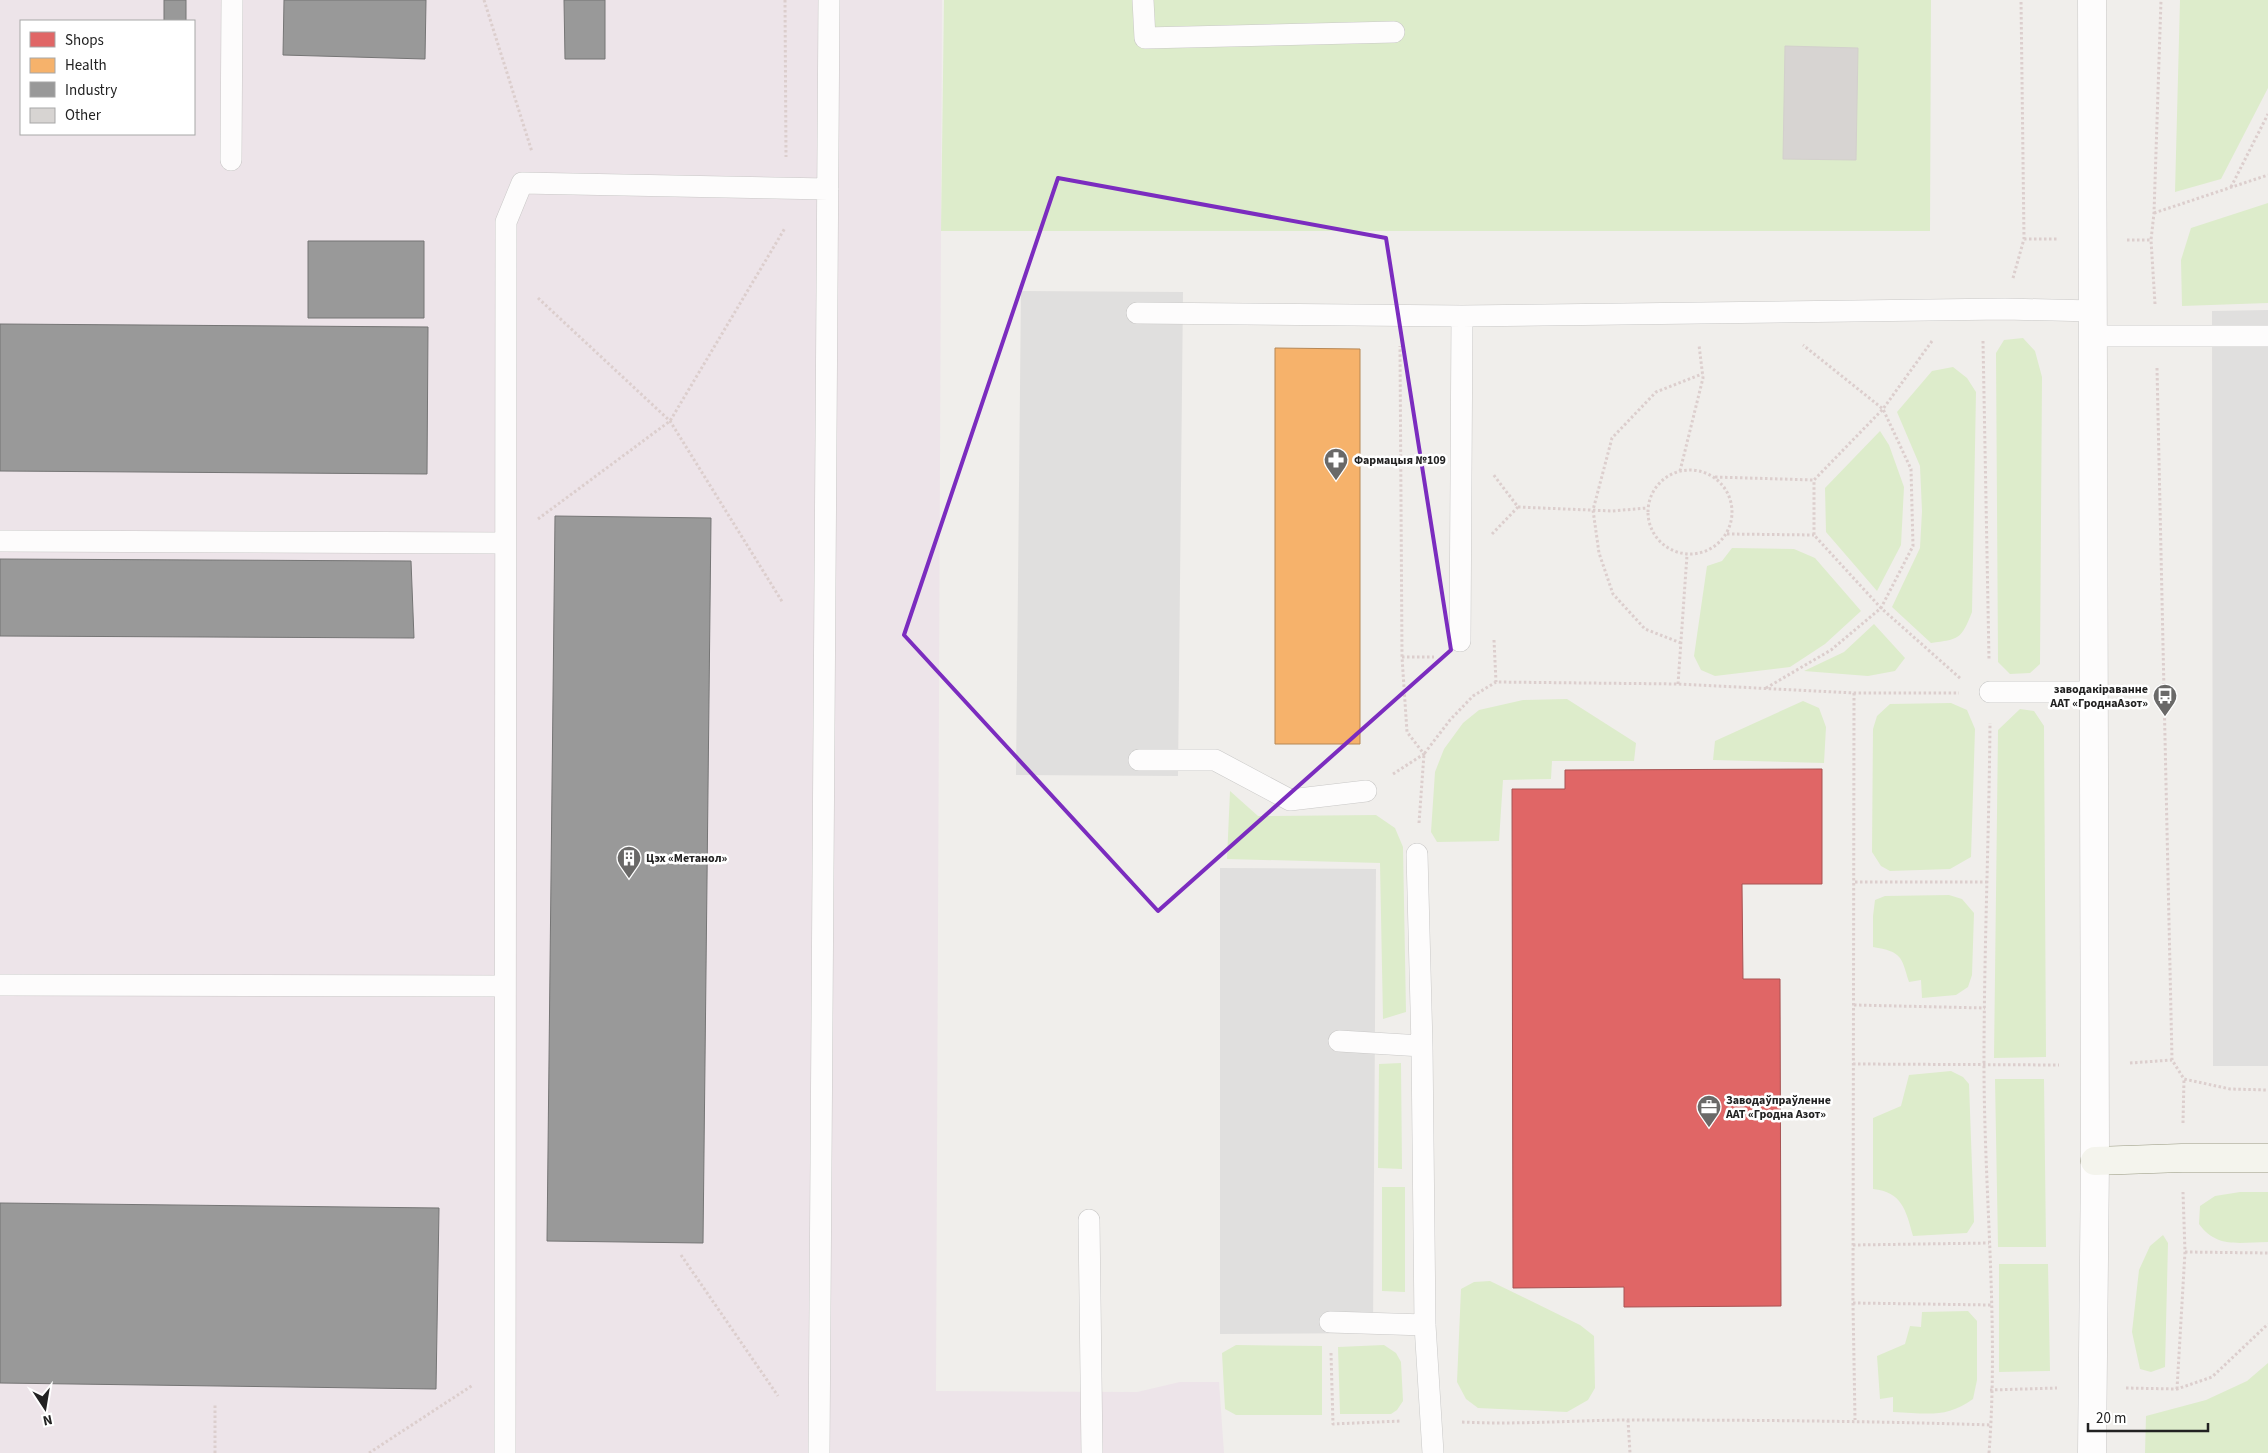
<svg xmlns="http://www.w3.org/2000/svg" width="2268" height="1453" viewBox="0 0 2268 1453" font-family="'Source Sans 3',sans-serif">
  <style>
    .industrial { fill: #ede4e9; fill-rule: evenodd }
    .grass { fill: #ddeccb }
    .parking { fill: #e0dfde }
    .shops { fill: #e06666; stroke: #a75252 }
    .health { fill: #f6b26b; stroke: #b68755 }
    .industry { fill: #999; stroke: #757575 }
    .building { fill: #d7d4d2; stroke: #d3d0cc }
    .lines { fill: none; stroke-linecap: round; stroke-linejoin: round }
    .lane-casing { stroke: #c9c8c7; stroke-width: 22 }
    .street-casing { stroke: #c9c8c7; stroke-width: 29 }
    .secondary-casing { stroke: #999a82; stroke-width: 29 }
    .path { stroke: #dccecd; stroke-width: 3; stroke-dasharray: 2.5 2.5; stroke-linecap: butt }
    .lane { stroke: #fdfcfc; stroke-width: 21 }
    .street { stroke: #fdfcfc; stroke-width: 28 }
    .secondary { stroke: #f4f4ed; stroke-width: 28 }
    .marked { fill: none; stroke: #7b2cbf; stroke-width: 4; stroke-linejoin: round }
    .labels { text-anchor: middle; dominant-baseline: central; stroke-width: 5; stroke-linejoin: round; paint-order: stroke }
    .poi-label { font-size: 12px; font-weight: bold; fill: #222; stroke: #fff; text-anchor: start }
  </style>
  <rect width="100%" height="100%" fill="#f0eeeb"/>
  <path class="industrial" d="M0,0H942L936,1391L1137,1392L1180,1382H1219L1224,1453H0ZM21,21H194V134H21Z"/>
  <path class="grass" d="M944,0H1931L1930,231H941Z
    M2180,0H2268V88L2221,179L2175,192Z
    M2268,203V303L2182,306L2181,260L2191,228Z
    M2023,338L2035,351L2042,377L2040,664L2030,673L2010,674L1998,662L1996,353L2004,340Z
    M1953,367L1967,378L1976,392L1972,612C1961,640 1959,639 1931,643L1892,607L1920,548L1922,511L1920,466L1897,412L1932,371Z
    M1880,431L1889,445L1904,487L1901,545L1877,591L1826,532L1825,488Z
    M1732,548L1794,549L1815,558L1861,611L1825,644L1790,667L1715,676L1701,670L1694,656L1707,566L1722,561Z
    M1874,624L1905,658L1895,671L1868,676L1804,671L1844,652Z
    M1567,699L1636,743L1634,761H1552L1551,779L1503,780L1499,841L1437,842L1431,832L1435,772L1444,749L1463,723L1479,710L1523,700Z
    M1803,701L1819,708L1826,727L1824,763L1713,760L1715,741Z
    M1951,703L1967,710L1975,729L1971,857L1950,869L1890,871L1881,866L1872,852L1873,729L1877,716L1890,704Z
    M2020,709L2034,711L2044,726L2046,1057L1994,1058L1998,730Z
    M1230,791L1258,816L1376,815L1395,828L1403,847L1406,1012L1383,1019L1380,863L1227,859Z
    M1949,895L1962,899L1974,913L1972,975L1968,987L1956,995L1922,998L1921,980L1909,982C1901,956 1902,952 1873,947V916L1875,900L1885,896Z
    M1401,1063L1402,1169L1378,1168L1379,1064Z
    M1951,1071L1963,1077L1969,1084L1974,1222L1967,1233L1913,1236C1906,1210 1902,1192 1873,1189V1118L1901,1106L1909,1075Z
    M1995,1079H2044L2046,1247H1998Z
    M1382,1187H1405V1292L1382,1291Z
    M2240,1192H2268V1242C2240,1242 2217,1249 2199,1224L2200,1206L2215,1196Z
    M2163,1235L2168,1243L2165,1367L2151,1372L2140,1369L2132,1332L2139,1270L2150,1246Z
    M1999,1264H2048L2050,1371L1999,1372Z
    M1490,1281L1580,1325L1594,1336L1595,1388L1588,1400L1567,1412L1478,1408L1466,1399L1457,1382L1461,1289L1474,1282Z
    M1968,1311L1977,1321V1380L1973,1399C1946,1419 1925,1413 1893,1412V1397L1880,1399L1877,1356L1905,1344L1910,1326L1921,1327L1922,1312Z
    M1236,1345L1322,1346V1415H1236L1225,1409L1222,1353Z
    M1384,1345L1396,1353L1401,1362L1403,1401L1397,1410L1391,1414H1340L1338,1347Z
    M2268,1363V1453H2145L2146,1416L2206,1400L2247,1381Z"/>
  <path class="parking" d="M1021,291L1183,292L1178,776L1016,775Z
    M2268,310V1066H2213L2212,311Z
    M1220,868L1376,869L1373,1333L1220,1334Z"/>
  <path class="shops" d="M1822,769V884H1742L1743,979H1780L1781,1306L1624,1307V1287L1513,1288L1512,789H1565V770Z"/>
  <path class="health" d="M1275,348L1360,349V744H1275Z"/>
  <path class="industry" d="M164,0H186V21H164Z
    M284,0H426L425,59L283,55Z
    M564,0H605V59H565Z
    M308,241H424V318H308Z
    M0,324L428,327L427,474L0,471Z
    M555,516L711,518L703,1243L547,1241Z
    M0,559L411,561L414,638L0,636Z
    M0,1203L439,1208L436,1389L0,1383Z"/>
  <path class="building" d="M1785,46L1858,48L1856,160L1783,159Z"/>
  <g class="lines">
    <defs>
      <path id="lane" d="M1143,0L1145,38L1394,32
        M231,160L232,0
        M1137,313L1462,316L2005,309L2093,311
        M2093,336H2268
        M0,541L505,543
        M1460,641L1462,316
        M1990,692H2094
        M1139,760H1215L1290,800L1366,791
        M1417,854L1422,1046L1425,1325L1433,1453
        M0,985L505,986
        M1339,1041L1422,1046
        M1089,1220L1092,1453
        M1330,1322L1425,1325
        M505,1453L506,222L522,183L828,189
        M819,1453L829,0"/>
      <path id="street" d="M2092,0L2095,1161L2092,1453"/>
      <path id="secondary" d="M2095,1161L2182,1158H2268"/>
    </defs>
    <use href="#lane" class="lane-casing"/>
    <use href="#street" class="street-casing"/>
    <use href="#secondary" class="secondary-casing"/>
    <path class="path" d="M484,0L532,152
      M785,0L786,157
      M2231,187L2268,114
      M2154,213L2268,175
      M2024,239H2058
      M2127,240H2151
      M2013,278L2024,239L2021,0
      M538,298L670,421L783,603
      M2155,304L2151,240L2154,213L2161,0
      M1932,341L1883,409L1814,480V535L1881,608L1961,679
      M1983,341L1989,660
      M2157,368L2172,1060L2184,1079L2230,1089L2268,1090
      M1648 512a42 42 0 1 1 84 0a42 42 0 1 1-84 0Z
      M1680,471L1703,378L1699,345
      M1715,477L1814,480
      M1518,507L1612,511L1647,508
      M538,519L670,421L785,228
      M1492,534L1518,507L1493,474
      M1727,534L1814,535
      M1494,640L1496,682
      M1681,643L1645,629L1613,594L1599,553L1593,510L1612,438L1656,392L1702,374
      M1402,657H1434
      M1678,684L1687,555
      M1766,688L1831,650L1881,608L1913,546L1911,469L1883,409L1803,345
      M1854,693L1853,1303L1855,1420
      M1393,774L1424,754L1407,732L1402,657L1400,346
      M1419,823L1424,754L1450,720L1473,696L1496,682L1678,684L1854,693H1959
      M1855,882H1988
      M1854,1005L1985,1008
      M2130,1063L2172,1060
      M1853,1064L2059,1065
      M2183,1123L2184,1079
      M1853,1245L1989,1243
      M2185,1252L2268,1253
      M681,1255L778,1396
      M1853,1303L1991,1305
      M1331,1353L1333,1424L1401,1421
      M2126,1388L2177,1389L2212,1377L2268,1324
      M2177,1389L2185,1252L2183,1192
      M1990,1390L2057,1388
      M1628,1420L1630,1453
      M1462,1422C1519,1425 1575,1420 1632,1420C1752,1420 1871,1421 1991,1425
      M215,1453V1405
      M369,1453L473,1385
      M1989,1453C1999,1324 1984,1193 1984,1064C1984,950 1989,837 1990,723"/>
    <use href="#lane" class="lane"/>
    <use href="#street" class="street"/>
    <use href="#secondary" class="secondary"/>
  </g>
  <path class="marked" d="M1058,178L1386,238L1451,650L1158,911L904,635Z"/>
  <defs>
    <symbol id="pharmacy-pin" viewBox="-11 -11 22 30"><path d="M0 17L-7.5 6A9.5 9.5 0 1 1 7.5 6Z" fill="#6a6968" stroke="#fff"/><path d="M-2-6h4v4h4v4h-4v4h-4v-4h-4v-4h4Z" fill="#fff"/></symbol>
    <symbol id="bus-pin" viewBox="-11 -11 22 30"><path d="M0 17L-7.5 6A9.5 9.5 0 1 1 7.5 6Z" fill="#6a6968" stroke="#fff"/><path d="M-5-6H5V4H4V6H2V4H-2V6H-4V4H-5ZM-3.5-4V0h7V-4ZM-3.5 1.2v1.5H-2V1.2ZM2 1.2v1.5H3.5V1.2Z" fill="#fff"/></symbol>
    <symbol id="building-pin" viewBox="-11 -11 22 30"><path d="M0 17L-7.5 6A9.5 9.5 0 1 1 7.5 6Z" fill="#6a6968" stroke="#fff"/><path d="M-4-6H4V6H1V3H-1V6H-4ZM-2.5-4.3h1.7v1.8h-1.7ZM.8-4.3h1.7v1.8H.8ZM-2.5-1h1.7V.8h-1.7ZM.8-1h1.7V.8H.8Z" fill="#fff"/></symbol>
    <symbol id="office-pin" viewBox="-11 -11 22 30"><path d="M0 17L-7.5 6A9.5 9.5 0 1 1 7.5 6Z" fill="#6a6968" stroke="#fff"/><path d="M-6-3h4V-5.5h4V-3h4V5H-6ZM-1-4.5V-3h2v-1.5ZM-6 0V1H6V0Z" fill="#fff"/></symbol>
  </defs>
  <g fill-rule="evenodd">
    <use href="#pharmacy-pin" x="1322" y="446" width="28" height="38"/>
    <use href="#bus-pin" x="2151" y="682" width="28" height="38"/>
    <use href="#building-pin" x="615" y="844" width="28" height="38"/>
    <use href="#office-pin" x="1695" y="1093" width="28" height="38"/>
  </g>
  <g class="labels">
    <g class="poi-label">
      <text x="1354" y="460">Фармацыя №109</text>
      <text x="2148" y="689" text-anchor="end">заводакіраванне<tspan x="2148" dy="14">ААТ «ГроднаАзот»</tspan></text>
      <text x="646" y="858">Цэх «Метанол»</text>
      <text x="1726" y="1100">Заводаўпраўленне<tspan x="1726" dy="14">ААТ «Гродна Азот»</tspan></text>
    </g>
  </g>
  <rect x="20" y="20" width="175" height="115" fill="#ffffff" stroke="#a7a7a7"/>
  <rect x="30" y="32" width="25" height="15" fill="#e06666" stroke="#a7a7a7"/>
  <text x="65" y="45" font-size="15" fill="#222222">Shops</text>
  <rect x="30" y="58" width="25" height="15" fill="#f6b26b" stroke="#a7a7a7"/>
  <text x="65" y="70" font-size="15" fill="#222222">Health</text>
  <rect x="30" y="82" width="25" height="15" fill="#999999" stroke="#a7a7a7"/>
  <text x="65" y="95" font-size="15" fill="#222222">Industry</text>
  <rect x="30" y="108" width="25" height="15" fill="#d7d4d2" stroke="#a7a7a7"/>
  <text x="65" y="120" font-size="15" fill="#222222">Other</text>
  <g transform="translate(45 1408) rotate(168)" stroke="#ffffff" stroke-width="4" paint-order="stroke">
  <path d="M0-4L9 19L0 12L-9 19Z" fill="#222222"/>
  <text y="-8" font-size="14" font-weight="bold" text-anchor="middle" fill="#222222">N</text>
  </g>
  <path d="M2088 1423v8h120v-8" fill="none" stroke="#222222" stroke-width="2.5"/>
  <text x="2096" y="1423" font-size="15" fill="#222222" stroke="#ffffff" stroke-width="4" paint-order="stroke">20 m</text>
</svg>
